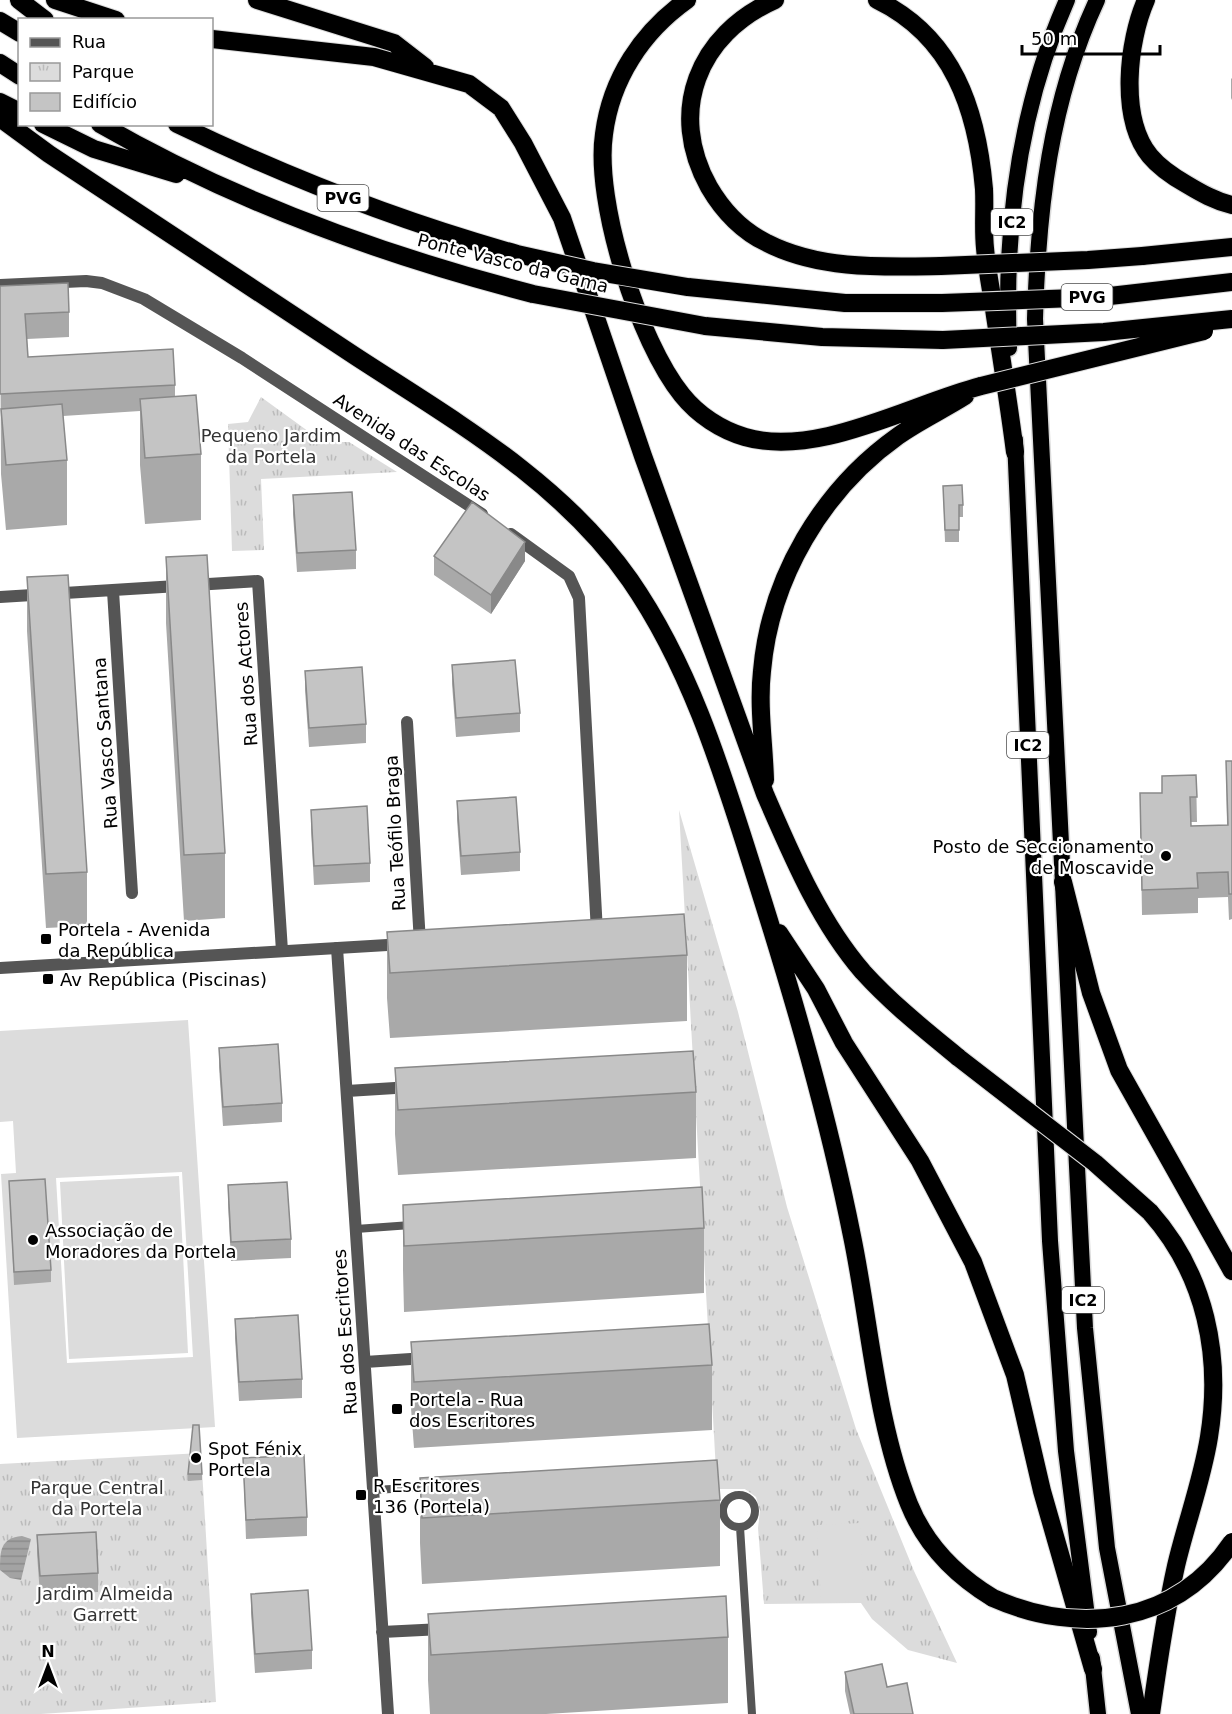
<svg xmlns="http://www.w3.org/2000/svg" width="1232" height="1714" viewBox="0 0 1232 1714" font-family="'DejaVu Sans',sans-serif">
  <style>
    .park { fill: url(#park-tufts) }
    .pitch { fill: #dcdcdc; fill-rule: evenodd }
    .water { fill: url(#water-rules) }
    .lines { fill: none; stroke-linecap: round; stroke-linejoin: round }
    .trunk-casing { stroke: #dbdbdb; stroke-width: 19 }
    .motorway-casing { stroke: #dbdbdb; stroke-width: 20 }
    .service { stroke: #555; stroke-width: 8 }
    .minor { stroke: #555; stroke-width: 12 }
    .tertiary { stroke: #555; stroke-width: 12 }
    .trunk { stroke: #000; stroke-width: 16 }
    .motorway { stroke: #000; stroke-width: 18 }
    .motorway-bridge-casing { stroke: #dbdbdb; stroke-width: 20; stroke-linecap: butt }
    .motorway-bridge { stroke: #000; stroke-width: 18 }
    .wall { fill: #a9a9a9 }
    .shaded-wall { fill: #898989 }
    .building { fill: #c4c4c4; stroke: #898989; stroke-width: 1.5 }
    .poi-dot { fill: #000; stroke: #fff; stroke-width: 2 }
    .labels { text-anchor: middle; dominant-baseline: central; stroke-width: 4.5; stroke-linejoin: round; paint-order: stroke }
    .shield { fill: #fff; stroke: #4c4c4c; stroke-width: 1.5 }
    .shield-label { font-size: 16px; font-weight: bold; fill: #000 }
    .street-label { font-size: 18px; fill: #000; stroke: #fff }
    .park-label { font-size: 18px; fill: #333; stroke: #fff }
    .poi-label { font-size: 18px; fill: #000; stroke: #fff; text-anchor: start }
  </style>
  <defs>
    <pattern id="park-tufts" width="24" height="20" patternUnits="userSpaceOnUse" patternTransform="scale(1.5)"><rect width="24" height="20" fill="#dcdcdc"/><path d="M3 7l-1-3M5 7V3M7 7l1-3M15 17l-1-3M17 17v-4M19 17l1-3" fill="none" stroke="#bbb"/></pattern>
    <pattern id="water-rules" width="6" height="5" patternUnits="userSpaceOnUse" patternTransform="scale(1.5)"><rect width="6" height="5" fill="#a3a3a3"/><path d="M0 2.5h6" fill="none" stroke="#8b8b8b"/></pattern>
  </defs>
  <rect width="100%" height="100%" fill="#fff"/>
  <path class="park" d="M261,397L323,442H349L397,472L261,479L264,550L232,551L228,424L248,422Z
    M679,810L738,1012L787,1207L856,1429L914,1571L957,1663L908,1650L872,1619L861,1603L764,1604L758,1528L760,1511L756,1497L745,1489H717Z
    M201,1453L216,1702L41,1714H0V1464Z"/>
  <path class="pitch" d="M188,1020L215,1427L17,1438L1,1174L16,1173L13,1121L0,1122V1031ZM182,1172L193,1357L67,1363L56,1178Z
    M179,1176L188,1353L69,1359L60,1182Z
    M860,1523L864,1601L821,1603L817,1525Z"/>
  <path class="water" d="M22,1536L31,1539L21,1580L10,1578L0,1570C0,1551 0,1538 22,1536Z"/>
  <g class="lines">
    <defs>
      <path id="trunk" d="M1097,0C1050,101 1038,209 1035,319L1085,1328L1107,1548L1139,1714
        M1009,348C1004,230 1019,108 1067,0
        M1015,440L1050,1241L1066,1451L1089,1632
        M1092,1658L1098,1714"/>
      <path id="motorway" d="M19,0L45,20
        M55,0L116,20
        M257,0L394,43L425,67
        M687,0C642,32 611,79 604,134C594,202 639,342 682,395C698,415 721,430 745,437C818,458 911,404 981,386
        M775,0C698,34 667,112 709,187C723,211 742,231 767,243C820,270 883,267 941,266
        M877,0C953,37 977,109 984,189C985,209 983,229 985,248C987,271 992,294 995,316C1002,361 1009,406 1015,452
        M1146,0C1128,41 1119,118 1150,156C1160,168 1172,176 1186,184C1201,193 1215,201 1232,205
        M0,21L20,33
        M212,39L374,57L469,84L501,108L523,143L562,218L643,456L765,794C792,856 819,921 863,972C892,1004 926,1031 959,1058
        M0,63L20,76
        M0,102L20,112
        M0,118L49,154C151,222 253,288 355,356C453,420 561,481 630,580C693,671 724,778 757,882C794,999 828,1116 852,1236C870,1323 876,1422 909,1504C926,1546 955,1575 993,1598
        M43,124L94,149L176,174
        M100,124C235,202 382,255 533,294
        M177,124C287,177 398,221 517,254
        M1142,256L1232,247
        M688,287L845,303H942
        M705,326L822,337L943,340
        M765,780C764,744 758,706 762,671C770,578 822,490 898,436C919,421 943,410 965,396
        M1063,882L1091,993L1119,1070L1232,1271
        M779,933L816,989L844,1043L920,1161L973,1262L1015,1375L1042,1491L1093,1669
        M1150,1212C1206,1275 1222,1356 1209,1437C1202,1481 1186,1523 1176,1566C1165,1615 1158,1664 1151,1714"/>
    </defs>
    <use href="#trunk" class="trunk-casing"/>
    <use href="#motorway" class="motorway-casing"/>
    <path class="service" d="M356,1229L411,1225
      M373,1490L428,1487
      M723 1511a16 16 0 1 1 32 0a16 16 0 1 1-32 0Z
      M740,1527L752,1714"/>
    <path class="minor" d="M113,591L132,893
      M0,597L258,581L282,951
      M407,722L420,943
      M337,948L388,1714
      M347,1091L411,1087
      M365,1362L426,1358
      M382,1632L442,1629"/>
    <path class="tertiary" d="M0,285L86,281L102,283L144,299L242,358L482,514
      M511,534L569,576L579,598L597,932
      M0,968L404,944"/>
    <use href="#trunk" class="trunk"/>
    <use href="#motorway" class="motorway"/>
    <defs>
      <path id="motorway-bridge" d="M517,254L593,271L688,287
        M941,266L1088,260L1142,256
        M533,294L705,326
        M942,303L1101,297L1232,282
        M943,340L1104,332L1232,319
        M981,386L1204,331
        M959,1058L1095,1163L1150,1212
        M993,1598C1079,1636 1176,1625 1232,1542"/>
    </defs>
    <use href="#motorway-bridge" class="motorway-bridge-casing"/>
    <use href="#motorway-bridge" class="motorway-bridge"/>
  </g>
  <path class="wall" d="M1232,78V100L1231,98V79Z
    M0,286L69,312V337L27,339L28,357L175,385V397L201,454V520L145,524L140,465V411L63,416L67,460V525L6,530L1,474Z
    M943,486L963,505V517H959V542H945Z
    M293,495L356,550V569L297,572L293,514Z
    M434,556L525,561L491,614L434,575Z
    M166,557L225,853V918L184,921L166,623Z
    M27,577L87,872V926L46,928L27,631Z
    M452,665L520,713V732L456,737L452,684Z
    M305,671L366,724V743L309,747L305,690Z
    M1226,761H1232V919L1229,920L1228,897L1198,898V913L1142,915L1140,793H1162L1196,775L1197,822H1190L1191,826L1227,825Z
    M457,801L520,852V871L461,875L457,820Z
    M311,810L370,863V882L314,885L311,829Z
    M387,932L687,955V1021L390,1038L387,998Z
    M219,1048L282,1103V1122L223,1126L219,1067Z
    M395,1068L696,1092V1158L398,1175L395,1134Z
    M9,1181L51,1270V1282L14,1285Z
    M228,1185L291,1239V1258L231,1261L228,1204Z
    M403,1205L704,1228V1293L404,1312L403,1270Z
    M235,1319L302,1379V1398L239,1401L235,1338Z
    M411,1342L712,1365V1430L414,1448L411,1408Z
    M243,1458L307,1517V1536L246,1539Z
    M188,1474H202V1480L188,1481Z
    M420,1478L720,1500V1566L422,1584L420,1543Z
    M37,1535L98,1573V1592L40,1595L37,1554Z
    M251,1594L312,1650V1669L255,1673L251,1613Z
    M428,1614L728,1637V1703L546,1714H430L428,1680Z
    M845,1672L887,1687L913,1714H850L845,1691Z"/>
  <path class="shaded-wall" d="M525,542V561L491,614V595Z"/>
  <path class="building" d="M68,283L69,312L25,314L28,357L173,349L175,385L0,394V286Z
    M196,395L201,454L145,458L140,399Z
    M62,404L67,460L6,465L1,409Z
    M962,485L963,505H959V530H945L943,486Z
    M352,492L356,550L297,553L293,495Z
    M472,502L525,542L491,595L434,556Z
    M207,555L225,853L184,855L166,557Z
    M68,575L87,872L46,874L27,577Z
    M515,660L520,713L456,718L452,665Z
    M362,667L366,724L309,728L305,671Z
    M1226,761H1232V894H1229L1228,872L1197,873L1198,888L1142,890L1140,793H1162V776L1196,775L1197,797H1190L1191,826L1228,825Z
    M516,797L520,852L461,856L457,801Z
    M367,806L370,863L314,866L311,810Z
    M684,914L687,955L390,973L387,932Z
    M278,1044L282,1103L223,1107L219,1048Z
    M693,1051L696,1092L398,1110L395,1068Z
    M45,1179L51,1270L14,1272L9,1181Z
    M287,1182L291,1239L231,1242L228,1185Z
    M702,1187L704,1228L404,1246L403,1205Z
    M298,1315L302,1379L239,1382L235,1319Z
    M709,1324L712,1365L414,1382L411,1342Z
    M193,1425H199L202,1474H188Z
    M304,1455L307,1517L246,1520L243,1458Z
    M717,1460L720,1500L422,1518L420,1478Z
    M96,1532L98,1573L40,1576L37,1535Z
    M308,1590L312,1650L255,1654L251,1594Z
    M726,1596L728,1637L431,1655L428,1614Z
    M882,1664L887,1687L907,1683L913,1714H854L845,1672Z"/>
  <g class="poi-dot">
    <circle cx="1166" cy="856" r="6"/>
    <rect x="40" y="933" width="12" height="12" rx="3"/>
    <rect x="42" y="973" width="12" height="12" rx="3"/>
    <circle cx="33" cy="1240" r="6"/>
    <rect x="391" y="1403" width="12" height="12" rx="3"/>
    <circle cx="196" cy="1458" r="6"/>
    <rect x="355" y="1489" width="12" height="12" rx="3"/>
  </g>
  <g class="labels">
    <g class="shield">
      <rect x="317.5" y="185" width="51" height="26" rx="4.5"/>
      <rect x="991" y="209" width="42" height="26" rx="4.5"/>
      <rect x="1061.5" y="284" width="51" height="26" rx="4.5"/>
      <rect x="1007" y="732" width="42" height="26" rx="4.5"/>
      <rect x="1062" y="1287" width="42" height="26" rx="4.5"/>
    </g>
    <g class="shield-label">
      <text x="343" y="198">PVG</text>
      <text x="1012" y="222">IC2</text>
      <text x="1087" y="297">PVG</text>
      <text x="1028" y="745">IC2</text>
      <text x="1083" y="1300">IC2</text>
    </g>
    <g class="street-label">
      <text transform="translate(513 263) rotate(14)">Ponte Vasco da Gama</text>
      <text transform="translate(412 447) rotate(33)">Avenida das Escolas</text>
      <text transform="translate(246 674) rotate(-94)">Rua dos Actores</text>
      <text transform="translate(105 743) rotate(-94)">Rua Vasco Santana</text>
      <text transform="translate(395 833) rotate(-93)">Rua Teófilo Braga</text>
      <text transform="translate(345 1332) rotate(-94)">Rua dos Escritores</text>
    </g>
    <g class="park-label">
      <text x="271" y="435">Pequeno Jardim<tspan x="271" dy="21">da Portela</tspan></text>
      <text x="97" y="1487">Parque Central<tspan x="97" dy="21">da Portela</tspan></text>
      <text x="105" y="1593">Jardim Almeida<tspan x="105" dy="21">Garrett</tspan></text>
    </g>
    <g class="poi-label">
      <text x="1154" y="846" text-anchor="end">Posto de Seccionamento<tspan x="1154" dy="21">de Moscavide</tspan></text>
      <text x="58" y="929">Portela - Avenida<tspan x="58" dy="21">da República</tspan></text>
      <text x="60" y="979">Av República (Piscinas)</text>
      <text x="45" y="1230">Associação de<tspan x="45" dy="21">Moradores da Portela</tspan></text>
      <text x="409" y="1399">Portela - Rua<tspan x="409" dy="21">dos Escritores</tspan></text>
      <text x="208" y="1448">Spot Fénix<tspan x="208" dy="21">Portela</tspan></text>
      <text x="373" y="1485">R Escritores<tspan x="373" dy="21">136 (Portela)</tspan></text>
    </g>
  </g>
  <rect x="18" y="18" width="195" height="108" fill="#ffffff" stroke="#999999" stroke-width="1.5"/>
  <rect x="30" y="38" width="30" height="9" fill="#555555" stroke="#999999" stroke-width="1.5"/>
  <text x="72" y="48" font-size="18" fill="#000000">Rua</text>
  <rect x="30" y="63" width="30" height="18" fill="url(#park-tufts)" stroke="#999999" stroke-width="1.5"/>
  <text x="72" y="78" font-size="18" fill="#000000">Parque</text>
  <rect x="30" y="93" width="30" height="18" fill="#c4c4c4" stroke="#999999" stroke-width="1.5"/>
  <text x="72" y="108" font-size="18" fill="#000000">Edifício</text>
  <g transform="translate(48 1666)" stroke="#ffffff" stroke-width="4.5" paint-order="stroke">
  <path d="M0-4.5L10 22L0 15L-10 22Z" fill="#000000"/>
  <text y="-9" font-size="16" font-weight="bold" text-anchor="middle" fill="#000000">N</text>
  </g>
  <path d="M1022 45v9h138v-9" fill="none" stroke="#000000" stroke-width="3"/>
  <text x="1031" y="45" font-size="18" fill="#000000" stroke="#ffffff" stroke-width="4.5" paint-order="stroke">50 m</text>
</svg>
